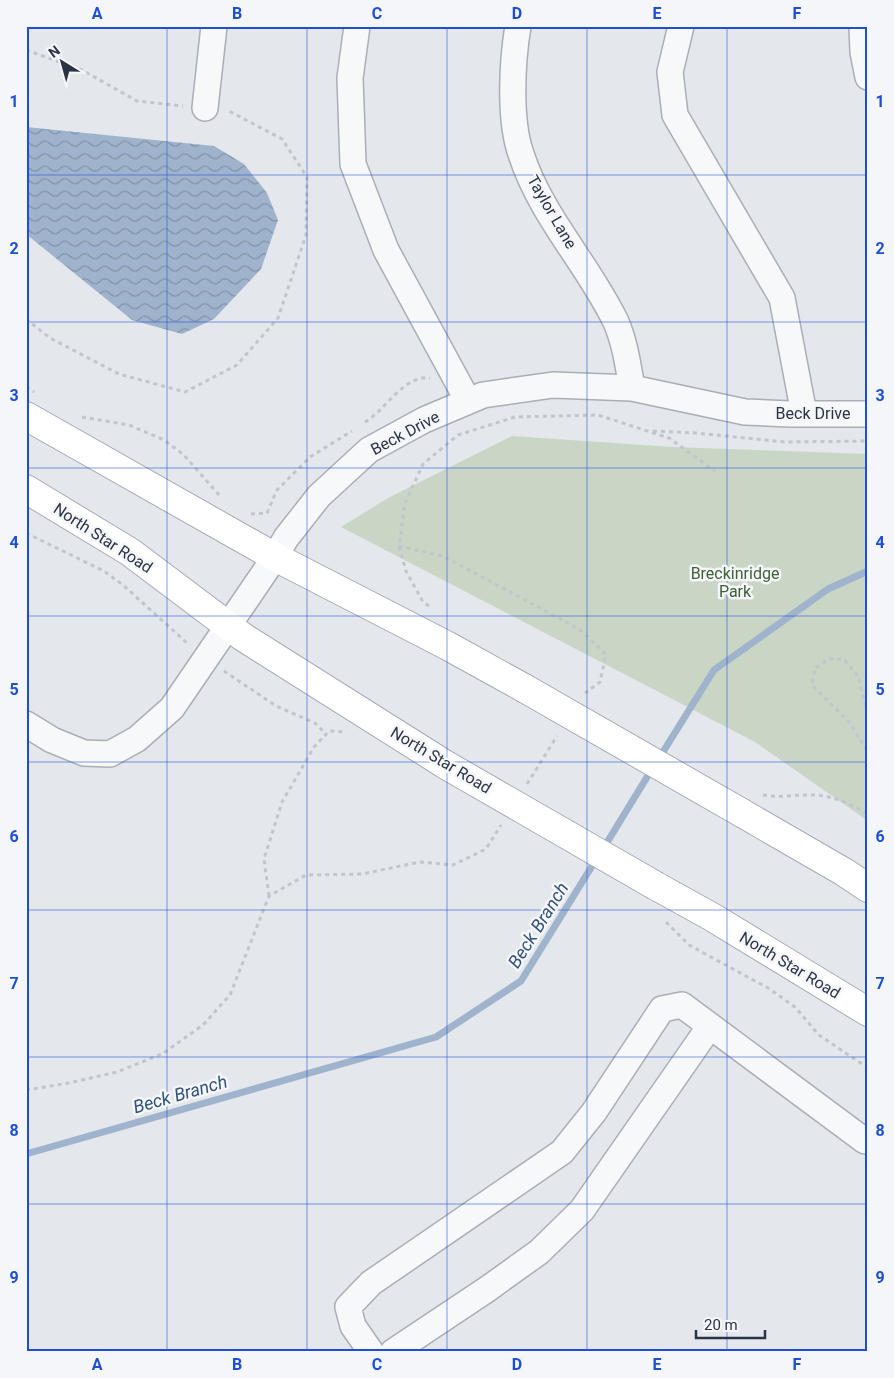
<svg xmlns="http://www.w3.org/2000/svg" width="894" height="1378" viewBox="0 0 894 1378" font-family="Roboto,sans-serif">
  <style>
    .park { fill: #c9d6c5 }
    .water { fill: url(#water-waves) }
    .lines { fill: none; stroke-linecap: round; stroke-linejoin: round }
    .stream { stroke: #9fb4cc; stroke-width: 7 }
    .minor-casing { stroke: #a9aeb7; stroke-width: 28 }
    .major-casing { stroke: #a3abb8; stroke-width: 30 }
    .path { stroke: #c2c5cb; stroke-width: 3; stroke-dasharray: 4 4; stroke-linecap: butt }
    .minor { stroke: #f7f8fa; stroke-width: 25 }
    .major { stroke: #fff; stroke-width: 28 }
    .major-bridge-casing { stroke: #a3abb8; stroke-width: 30; stroke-linecap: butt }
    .major-bridge { stroke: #fff; stroke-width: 28 }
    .grid { fill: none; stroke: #1d4ed8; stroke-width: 1; stroke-opacity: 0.55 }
    .labels { text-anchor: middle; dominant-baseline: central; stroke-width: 5; stroke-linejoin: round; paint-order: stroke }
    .street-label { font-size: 16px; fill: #2b3445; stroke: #f4f6f9 }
    .park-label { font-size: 16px; fill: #3f6138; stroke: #f4f6f9 }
    .water-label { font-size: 18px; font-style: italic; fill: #34527a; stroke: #f4f6f9 }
    .neatline { fill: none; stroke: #1d4ed8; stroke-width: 2 }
    .grid-label { font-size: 16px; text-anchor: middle; font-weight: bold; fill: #1d4ed8 }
  </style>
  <defs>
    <pattern id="water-waves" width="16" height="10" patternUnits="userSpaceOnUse" patternTransform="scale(1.25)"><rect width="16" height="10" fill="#9fb4cc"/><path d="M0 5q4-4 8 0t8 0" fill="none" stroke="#8293a7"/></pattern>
  </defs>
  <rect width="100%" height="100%" fill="#e4e7ec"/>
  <path class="park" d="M512,436L672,447L868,454V821L755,742L341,527L388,498Z"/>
  <path class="water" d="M26,127L214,146L244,164L267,193L278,220L261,269L214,319L182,334L132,320L26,234Z"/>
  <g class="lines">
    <path class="stream" d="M658,760L714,670L828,589L868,571
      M603,849L652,769
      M26,1154L436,1037L521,981L597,858"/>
    <defs>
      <path id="minor" d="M357,26L350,78L353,164L386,250L468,401
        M518,26C512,62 509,120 521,154C541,216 588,264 616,322C625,343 628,365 632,388
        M681,26L670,72L675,115L782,298L804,414
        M862,26L863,52L868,77
        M205,108L214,26
        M26,724L52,740L84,753L110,754L137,739L172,708L275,557L286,538L319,496L369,450L424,420L483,395L553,385L632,388L745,412L790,414H868
        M371,1352L353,1326L348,1307L371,1283L562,1152L594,1112L662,1009L682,1005L865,1141L868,1138
        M393,1352L486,1290L539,1252L582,1210L710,1026"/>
      <path id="major" d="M26,416L275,557L448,646L524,688
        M26,489L130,552L243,637L446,765
        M742,813L844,872L868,888
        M656,886L712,917L868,1012"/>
    </defs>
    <use href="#minor" class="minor-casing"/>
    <use href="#major" class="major-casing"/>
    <path class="path" d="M26,50L82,70L137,101L183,106
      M26,319L50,338L119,374L185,392L237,365L278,318L306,235L307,177L282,139L229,111
      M26,387L34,392
      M82,417L129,425L164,440L184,455L219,495
      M365,422C386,410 403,375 430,378
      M653,431L696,433L785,442L868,441
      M251,514L267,513L277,490L310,457L352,431
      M26,533L104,571L123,585L187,643
      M399,546L443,556L579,629L606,654L600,682L585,693
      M429,606L423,602L406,571L399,546L405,503L423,464L458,435L515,417L598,415L669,438L715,471
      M224,671L276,706L315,723L326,734
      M868,714L858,676L844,659H829L815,668L812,685L849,722L868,752
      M527,784L557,736
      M763,795C778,798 794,795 809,795C831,794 850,804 868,814
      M269,896L264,859L282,802L314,747L329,731L346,732
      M666,922L689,945L768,988L795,1007L819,1035L868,1068
      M26,1090L69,1083L117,1072L162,1054L203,1025L230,995L269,896L306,875L362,874L420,862L453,865L486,849L501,825"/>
    <use href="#minor" class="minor"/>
    <use href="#major" class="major"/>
    <defs>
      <path id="major-bridge" d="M524,688L742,813
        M446,765L656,886"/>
    </defs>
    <use href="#major-bridge" class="major-bridge-casing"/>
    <use href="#major-bridge" class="major-bridge"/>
  </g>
  <path class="grid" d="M167,26V1352M307,26V1352M447,26V1352M587,26V1352M727,26V1352M26,175H868M26,322H868M26,468H868M26,616H868M26,762H868M26,910H868M26,1057H868M26,1204H868"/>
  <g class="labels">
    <g class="street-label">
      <text transform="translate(552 212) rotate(60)">Taylor Lane</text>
      <text x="813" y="413">Beck Drive</text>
      <text transform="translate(405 433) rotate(-28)">Beck Drive</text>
      <text transform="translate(103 538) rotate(33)">North Star Road</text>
      <text transform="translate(441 760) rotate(31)">North Star Road</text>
      <text transform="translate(790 965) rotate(31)">North Star Road</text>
    </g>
    <g class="park-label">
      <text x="735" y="573">Breckinridge<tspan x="735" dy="18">Park</tspan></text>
    </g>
    <g class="water-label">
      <text transform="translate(538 925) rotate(-58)">Beck Branch</text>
      <text transform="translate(180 1094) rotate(-16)">Beck Branch</text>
    </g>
  </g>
  <rect width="894" height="1378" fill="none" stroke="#f4f6f9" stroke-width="55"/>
  <g transform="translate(62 62) rotate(323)" stroke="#f4f6f9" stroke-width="4" paint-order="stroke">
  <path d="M0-4L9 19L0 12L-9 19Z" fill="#2b3445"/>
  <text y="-8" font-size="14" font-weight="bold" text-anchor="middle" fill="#2b3445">N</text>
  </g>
  <path d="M696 1330v8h69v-8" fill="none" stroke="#2b3445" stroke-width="2.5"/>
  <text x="704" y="1330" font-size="15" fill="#2b3445" stroke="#f4f6f9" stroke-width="4" paint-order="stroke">20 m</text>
  <rect x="28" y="28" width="838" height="1322" class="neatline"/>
  <g class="grid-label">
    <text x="97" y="19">A</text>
    <text x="237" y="19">B</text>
    <text x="377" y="19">C</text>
    <text x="517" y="19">D</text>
    <text x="657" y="19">E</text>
    <text x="797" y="19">F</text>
    <text x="14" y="107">1</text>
    <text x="880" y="107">1</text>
    <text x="14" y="254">2</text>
    <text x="880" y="254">2</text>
    <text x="14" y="401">3</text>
    <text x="880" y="401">3</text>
    <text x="14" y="548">4</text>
    <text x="880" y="548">4</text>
    <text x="14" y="695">5</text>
    <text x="880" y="695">5</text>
    <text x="14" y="842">6</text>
    <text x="880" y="842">6</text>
    <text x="14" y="989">7</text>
    <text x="880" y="989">7</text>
    <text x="14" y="1136">8</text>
    <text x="880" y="1136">8</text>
    <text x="14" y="1283">9</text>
    <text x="880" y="1283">9</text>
    <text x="97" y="1370">A</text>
    <text x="237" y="1370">B</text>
    <text x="377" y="1370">C</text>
    <text x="517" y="1370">D</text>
    <text x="657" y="1370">E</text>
    <text x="797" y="1370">F</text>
  </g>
</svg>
